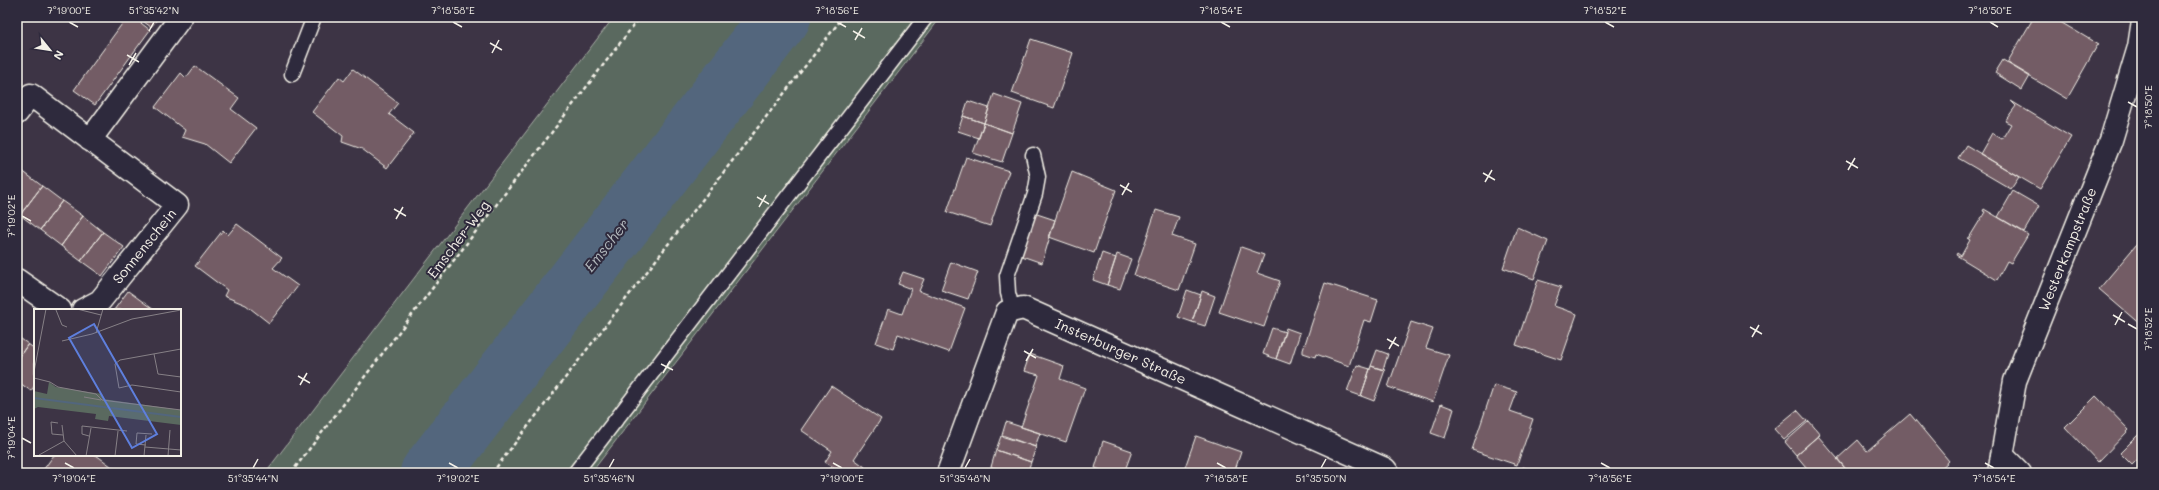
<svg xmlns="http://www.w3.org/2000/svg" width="2159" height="490" viewBox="0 0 2159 490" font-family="Mali,sans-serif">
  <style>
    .green { fill: #5a695f; stroke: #a7ada4 }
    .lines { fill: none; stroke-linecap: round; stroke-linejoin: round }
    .river { stroke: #52667d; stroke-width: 60 }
    .building { fill: #735b65; stroke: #f4f1e8 }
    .lane-casing { stroke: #f4f1e8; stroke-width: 17 }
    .street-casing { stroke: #f4f1e8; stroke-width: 25 }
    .path { stroke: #f4f1e8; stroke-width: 2.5; stroke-dasharray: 4 3; stroke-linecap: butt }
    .lane { stroke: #2f2a3d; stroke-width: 14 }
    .street { stroke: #2f2a3d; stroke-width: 22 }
    .ticks { fill: none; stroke: #f4f1e8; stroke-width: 1.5 }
    .labels { text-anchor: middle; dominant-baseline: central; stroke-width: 4; stroke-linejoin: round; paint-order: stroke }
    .street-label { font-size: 14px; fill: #f4f1e8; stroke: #2f2a3d }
    .water-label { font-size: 15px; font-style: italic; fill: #b3b9bd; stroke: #2f2a3d }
    .inset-river { fill: none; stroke: #52667d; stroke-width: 2 }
    .inset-road { fill: none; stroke: #868086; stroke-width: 1 }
    .view { fill: #5e7fdd; fill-opacity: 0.15; stroke: #5e7fdd; stroke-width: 2 }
    .inset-edge { fill: none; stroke: #f4f1e8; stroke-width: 2 }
    .neatline { fill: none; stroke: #f4f1e8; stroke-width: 1.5 }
    .ticks-label { font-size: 10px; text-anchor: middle; fill: #f4f1e8 }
  </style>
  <rect width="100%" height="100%" fill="#3d3445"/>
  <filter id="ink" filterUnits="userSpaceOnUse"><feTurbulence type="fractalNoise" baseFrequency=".025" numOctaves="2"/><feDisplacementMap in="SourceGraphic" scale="8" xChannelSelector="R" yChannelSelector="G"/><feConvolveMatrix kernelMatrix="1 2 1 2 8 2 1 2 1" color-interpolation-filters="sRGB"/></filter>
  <g filter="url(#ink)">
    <path class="green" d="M614,17H941L591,473H265Z"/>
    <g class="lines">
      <path class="river" d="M430,473L781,17"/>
    </g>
    <path class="building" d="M127,17H133L150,30L95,105L74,90Z
      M137,17H159L151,27Z
      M2034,17H2052L2099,45L2097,46L2067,99L2007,63Z
      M1031,39L1073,53L1054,108L1012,93Z
      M2003,60L2030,76L2022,90L1995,73Z
      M195,66L239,98L231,109L256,128L229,163L205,144L182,137L185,130L155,107L181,73L186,78Z
      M353,69L398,103L389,114L414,133L387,168L362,149L342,142L343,136L312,112L339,77L344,81Z
      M994,94L1022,104L1012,133L984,123Z
      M968,101L989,108L984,123L963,116Z
      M2011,101L2071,137L2040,189L1980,154L1992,133L2002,139L2011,124L2005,121L2016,106Z
      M963,116L984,123L979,138L958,131Z
      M984,123L1012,133L1002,162L973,153Z
      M1966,145L2019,177L2011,189L1958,158Z
      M966,157L1009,171L990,226L947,212Z
      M21,170L42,186L20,215L17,213V176Z
      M1072,172L1116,190L1094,253L1049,237Z
      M42,186L62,201L40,230L20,215Z
      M2013,191L2039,206L2024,232L1998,217Z
      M62,201L83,216L61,246L40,230Z
      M1984,209L2028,235L2011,263L2007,261L1997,280L1956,255L1957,253L1961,256L1970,240L1967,238H1969L1985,212L1983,211Z
      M1156,210L1179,217L1172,236L1195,244L1179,290L1134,275Z
      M1034,213L1055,220L1042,263L1019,255Z
      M83,216L103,232L81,261L61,246Z
      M237,224L282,258L273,268L298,286L269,323L246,305L224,296L227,290L195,266L223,230L228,235Z
      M1517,227L1548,241L1534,279L1503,268Z
      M103,232L124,247L102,276L81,261Z
      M2142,238V326L2099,289Z
      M1241,247L1264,255L1257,273L1280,281L1264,327L1219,312Z
      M1102,253L1116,258L1107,285L1093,280Z
      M1117,254L1131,259L1120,289L1107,285Z
      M951,262L978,272L968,299L941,290Z
      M903,272L924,279L919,291L965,308L949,352L898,334L893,349L876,343L888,309L902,314L911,289L898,284Z
      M1538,280L1561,287L1554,306L1577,314L1561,360L1516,345Z
      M1325,283L1378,300L1371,322L1364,320L1349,366L1316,354L1315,357L1303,353V350Z
      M1187,290L1201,295L1192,322L1178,317Z
      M128,291L154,310H114Z
      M1202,291L1215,296L1205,326L1192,322Z
      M1411,322L1433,329L1426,348L1449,355L1433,402L1388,387Z
      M1272,328L1285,332L1276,359L1263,354Z
      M1286,328L1300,333L1290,364L1276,359Z
      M17,336L28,344L17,360Z
      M28,344L35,349V385L31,391L17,381V360Z
      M1377,350L1388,354L1383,370L1371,366Z
      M1030,354L1064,366L1060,379L1085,388L1066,442L1021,427L1039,375L1024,371Z
      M1357,365L1370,369L1361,396L1347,391Z
      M1371,366L1385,370L1374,401L1361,396Z
      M1494,385L1517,392L1510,411L1533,419L1517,465L1472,450Z
      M831,386L881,419L854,459L865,467L861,473H843L825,462L832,451L801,430Z
      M2096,396L2129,430L2098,462L2065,427Z
      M1441,404L1454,409L1445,438L1431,433Z
      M1797,410L1807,421L1784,440L1774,429Z
      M1910,414L1949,461L1936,473H1849L1837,459L1858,440L1867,451Z
      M1809,421L1820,434L1796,455L1785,442Z
      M1006,422L1040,433L1035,447L1002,435Z
      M2142,431V455L2132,465L2120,453Z
      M1001,436L1036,447L1031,462L996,450Z
      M1196,436L1241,452L1234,473H1183Z
      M1818,436L1837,458L1849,473H1811L1796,455Z
      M1103,441L1132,451L1124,473H1111L1095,468Z
      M996,450L1031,462L1027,473H1013L991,467Z
      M54,455H96L119,472L41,473Z
      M832,466L843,473H828Z
      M1523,467L1538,473H1520Z"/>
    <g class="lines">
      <defs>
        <path id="lane" d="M292,74L314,17
          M1013,311L1008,293L1007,276L1035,194L1038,177L1033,155
          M575,473L926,17"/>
        <path id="street" d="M17,113L31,95L177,205L100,301L83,310
          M90,140L181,17
          M17,280L60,310
          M2002,455L2020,473
          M948,473L1007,312L1023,308L1385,469L1388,473
          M1999,473L2015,381L2111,140L2139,47L2142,27"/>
      </defs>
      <use href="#lane" class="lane-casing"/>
      <use href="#street" class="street-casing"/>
      <path class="path" d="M291,473L640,17
        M492,473L843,17"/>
      <use href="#lane" class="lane"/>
      <use href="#street" class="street"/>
    </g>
  </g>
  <path class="ticks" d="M69,22L78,27M453,22L462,27M837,22L846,27M1221,22L1230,27M1605,22L1614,27M1990,22L1998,27M149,31L154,22M853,31L865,38M855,40L862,28M490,43L502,50M492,53L499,40M127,55L139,62M129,65L136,53M2128,102L2137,107M1846,161L1858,168M1848,170L1855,158M1483,173L1495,180M1485,182L1492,170M1120,185L1132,192M1122,195L1129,183M757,197L769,204M759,207L766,195M394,209L406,216M22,216L31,221M396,219L403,207M2113,315L2125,322M2128,324L2137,329M2115,325L2122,312M1750,327L1762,334M1752,337L1759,325M1387,339L1399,346M1389,349L1396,337M1024,351L1036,358M1026,361L1033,349M661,364L673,370M663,373L670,361M298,376L310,383M300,385L307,373M22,438L31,443M65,463L74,468M449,463L458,468M833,463L842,468M1217,463L1226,468M1601,463L1610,468M1985,463L1994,468M253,468L258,459M609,468L614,459M965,468L970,459M1321,468L1326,459"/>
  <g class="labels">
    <g class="street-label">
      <text transform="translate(458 239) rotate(-53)">Emscher-Weg</text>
      <text transform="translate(144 246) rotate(-51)">Sonnenschein</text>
      <text transform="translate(2067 249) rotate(-68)">Westerkampstraße</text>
      <text transform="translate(1121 351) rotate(24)">Insterburger Straße</text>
    </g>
    <g class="water-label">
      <text transform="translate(606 245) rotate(-52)">Emscher</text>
    </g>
  </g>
  <g transform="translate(34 309)">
    <rect width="147" height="147" fill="#3d3445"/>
    <path d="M15,73L22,78L68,85L69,90L147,101V116L75,107L74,112L61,110L62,105L4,98L0,100V82L13,85Z" fill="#5a695f"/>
    <path class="inset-river" d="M0,89L147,108"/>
    <path class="inset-road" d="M0,0H33M43,0L67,6M22,1L28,16L33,18M62,24L69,0M28,32L58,25L98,10L147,1M147,40L86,51L81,55L85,79L98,76L147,83M120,45L124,65L147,68M0,63L12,0M0,69L16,73L24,78L62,85L68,91L147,101M50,88L67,91M24,114L17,113L18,125L29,126M28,116L30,132L43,147M55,127L48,125V117L93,122M112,136L102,135L103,124L118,125M111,138L147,141M5,146L30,132M52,147L57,119M81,147L84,122M110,147L112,126M134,147L136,121"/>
    <path class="view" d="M60,15L123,125L98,139L35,29Z"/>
    <rect width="147" height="147" class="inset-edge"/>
  </g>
  <rect width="2159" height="490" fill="none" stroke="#2f2a3d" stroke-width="44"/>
  <g transform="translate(50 50) rotate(120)" stroke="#2f2a3d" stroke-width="3" paint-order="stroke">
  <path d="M0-3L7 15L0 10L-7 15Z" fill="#f4f1e8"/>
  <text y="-6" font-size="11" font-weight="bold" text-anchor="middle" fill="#f4f1e8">N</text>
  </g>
  <rect x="22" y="22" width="2115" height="446" class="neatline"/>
  <g class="ticks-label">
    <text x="69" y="14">7°19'00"E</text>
    <text x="154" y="14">51°35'42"N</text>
    <text x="453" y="14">7°18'58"E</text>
    <text x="837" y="14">7°18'56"E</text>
    <text x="1221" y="14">7°18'54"E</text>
    <text x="1605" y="14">7°18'52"E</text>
    <text x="1990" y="14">7°18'50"E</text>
    <text transform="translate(2148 107) rotate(-90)" y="4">7°18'50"E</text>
    <text transform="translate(11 216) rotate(-90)" y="4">7°19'02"E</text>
    <text transform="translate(2148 329) rotate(-90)" y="4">7°18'52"E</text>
    <text transform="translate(11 438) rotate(-90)" y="4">7°19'04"E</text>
    <text x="74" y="482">7°19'04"E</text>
    <text x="253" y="482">51°35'44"N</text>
    <text x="458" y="482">7°19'02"E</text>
    <text x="609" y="482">51°35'46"N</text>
    <text x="842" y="482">7°19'00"E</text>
    <text x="965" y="482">51°35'48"N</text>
    <text x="1226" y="482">7°18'58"E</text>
    <text x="1321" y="482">51°35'50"N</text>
    <text x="1610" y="482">7°18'56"E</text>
    <text x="1994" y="482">7°18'54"E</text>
  </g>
</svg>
